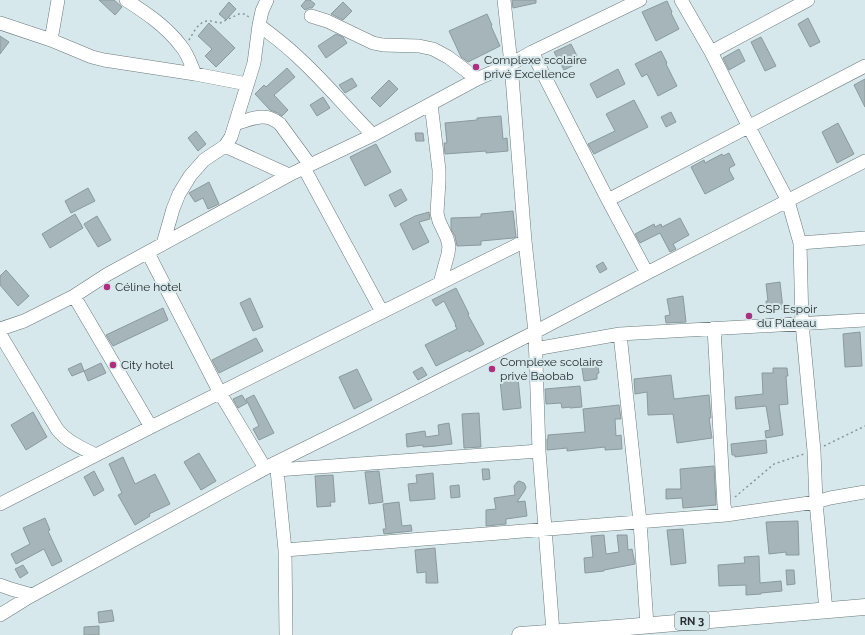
<svg xmlns="http://www.w3.org/2000/svg" width="865" height="635" viewBox="0 0 865 635" font-family="Raleway,sans-serif">
  <style>
    .building { fill: #a5b5b9; stroke: #8a9a9d }
    .lines { fill: none; stroke-linecap: round; stroke-linejoin: round }
    .minor-casing { stroke: #6a7a7d; stroke-width: 14 }
    .major-casing { stroke: #6a7a7d; stroke-width: 17 }
    .path { stroke: #899698; stroke-width: 1.5; stroke-dasharray: 2 3; stroke-linecap: butt }
    .minor { stroke: #fff; stroke-width: 13 }
    .major { stroke: #fff; stroke-width: 16 }
    .poi-dot { fill: #ad2f7f; stroke: #d6e8eb; stroke-width: 1.5 }
    .labels { text-anchor: middle; dominant-baseline: central; stroke-width: 4; stroke-linejoin: round; paint-order: stroke }
    .shield { fill: #d6e8eb; stroke: #5c6668; stroke-width: 1 }
    .shield-label { font-size: 11px; font-weight: bold; fill: #282f30 }
    .poi-label { font-size: 12px; fill: #282f30; stroke: #d6e8eb; text-anchor: start }
  </style>
  <rect width="100%" height="100%" fill="#d6e8eb"/>
  <path class="building" d="M99,0H114L122,7L115,15Z
    M306,0H310L315,4L312,8H309L305,10L301,6Z
    M512,0H536V3L513,8Z
    M667,1L672,12L671,13L679,29L656,41L642,12Z
    M229,2L236,9L226,20L219,14Z
    M343,2L352,11L343,20L331,14Z
    M487,14L492,25L491,26L500,46L468,62L461,57L449,31Z
    M808,18L820,42L810,47L798,24Z
    M209,23L235,48L216,67L205,56L212,49L198,36Z
    M336,34L343,37L347,43L326,58L318,46Z
    M0,36L9,42L0,54Z
    M761,37L776,66L765,71L751,42Z
    M571,44L579,60L575,63L576,64L564,70L554,52Z
    M739,49L745,61L729,70L723,58Z
    M661,51L667,63L666,64L677,86L658,96L647,74L642,77L635,64Z
    M287,68L295,77L274,95L288,110L282,116L278,113L270,110L255,94L264,85L266,87Z
    M618,69L625,84L597,98L590,84Z
    M352,78L357,86L345,93L339,85Z
    M865,79V107L854,85Z
    M389,80L398,89L380,107L371,98Z
    M323,97L330,108L317,116L310,105Z
    M634,100L648,127L594,154L588,144L615,131L606,114Z
    M671,112L676,122L666,127L661,117Z
    M501,116L503,139L507,138L508,151L486,153V151L445,154L444,143H447L445,123L477,120V118Z
    M838,123L854,154L837,163L822,132Z
    M196,131L206,144L198,151L188,138Z
    M415,133H423L424,141H416Z
    M376,144L391,172L365,186L350,157Z
    M729,153L735,165L729,168L730,169L729,170L734,179L705,194L691,167L704,160L705,163L722,154L723,156Z
    M209,182L219,204L208,209L203,198L195,202L189,193Z
    M88,188L95,201L71,213L65,201Z
    M401,189L407,200L395,207L389,195Z
    M513,211L516,237L513,238L481,241V245L457,246L455,236L451,229V218L481,217V214Z
    M429,212L430,219L419,222L429,242L413,250L400,224L415,216Z
    M75,214L83,228L50,248L42,234Z
    M97,216L111,240L98,247L84,224Z
    M680,218L689,235L673,244L676,249L670,252L660,233L640,243L635,234L654,224L655,227L661,224L662,227Z
    M603,262L607,269L600,273L596,266Z
    M6,270L29,296L18,306L0,285V276Z
    M780,282L783,309L767,311L766,301H768L766,284Z
    M456,288L469,314L468,315L484,344L469,352L468,350L436,366L425,345L457,329L455,325H456L444,301L436,306L432,300Z
    M683,296L686,322L666,323L665,316L670,315L667,299Z
    M250,298L263,327L253,331L240,303Z
    M163,308L168,320L113,346L106,335Z
    M860,332L862,366L845,367L843,334Z
    M256,338L263,351L219,373L212,360Z
    M597,360L599,373L597,374V379L584,381L581,362Z
    M81,363L84,371L72,376L68,369Z
    M101,363L106,373L88,381L84,371Z
    M422,367L427,375L418,380L413,372Z
    M773,368H787L788,376H786L788,404L779,405L783,435L766,438L765,431L770,430L766,406L736,409L735,397L763,394L762,373H773Z
    M357,369L372,400L354,409L339,377Z
    M671,375L674,399L709,395L711,418H709L712,438L677,443L673,414L648,415L647,392L635,394L634,379Z
    M518,378L521,408L503,410L500,380Z
    M580,386L582,407L570,408V407L562,408L561,403L546,404L545,389Z
    M242,395L247,403L238,408L233,399Z
    M254,395L274,433L259,440L253,429L259,426L246,399Z
    M619,405L621,419H615L616,436L621,435L622,449L605,450V447L567,451V448L547,450V439H548V435L585,432L583,409Z
    M33,412L47,437L26,450L11,425Z
    M479,413L481,447L464,448L462,414Z
    M449,423L452,444L436,446L423,447V445L407,447L406,434L425,431L426,437L439,435L438,425Z
    M766,440L767,453L735,457V455H732L731,444Z
    M199,453L216,481L201,490L184,462Z
    M123,457L135,484L155,474L170,504L149,514L150,516L135,525L118,495L122,493L109,464Z
    M714,466L716,505L683,508L682,498L666,499V489H681L680,469Z
    M482,469H489L490,479L483,480Z
    M94,471L104,490L94,496L84,477Z
    M379,471L383,502L369,504L365,472Z
    M433,473L435,499L410,501L408,484L417,483L416,475Z
    M333,475L335,502H330L331,506L317,507L315,476Z
    M519,481L524,483L526,487L525,490L517,502L525,501L527,516L506,519V524L486,526V510L496,509L494,498L515,495L514,486L517,482Z
    M459,485L460,497L451,498L450,486Z
    M399,502L402,526L411,525L412,531L384,534L383,529H386L383,504Z
    M45,518L50,530L48,531L62,561L52,566L44,549L16,564L11,554L30,544L23,528Z
    M798,521L799,555H786V552L769,554L766,522Z
    M683,529L686,563L671,565L667,530Z
    M604,535L606,554L619,552L617,535H627L628,550L632,549L635,564L604,570V571L585,573L584,558L593,557L591,536Z
    M435,548L438,583H426V572L417,573L415,550Z
    M759,556L760,583L781,581L782,591L761,593V594L746,595V585L719,586L718,565L745,563L744,557Z
    M23,565L28,573L20,578L15,569Z
    M786,570H794L795,584L787,585Z
    M112,610L114,621L99,623L98,612Z
    M99,626V635H84V627Z"/>
  <g class="lines">
    <defs>
      <path id="minor" d="M126,0C146,13 166,26 181,46C188,54 191,65 195,74
        M504,0L511,64L525,241L535,332L539,451L553,632
        M681,0L711,52L749,127L788,201L800,243L802,323L814,451L816,502L826,611
        M311,16L327,21L373,43L383,45L419,46L433,49L448,57L477,79
        M0,23L51,40L92,57L104,60L195,74L247,84
        M259,25C273,36 287,46 300,59C326,83 348,110 373,135
        M51,40L58,0
        M532,52L608,200L647,273
        M711,52L808,0
        M431,104L439,170V181L437,213L439,221L447,238L449,246L448,254L440,283
        M235,124C252,119 265,111 280,124L310,165
        M225,146L289,175
        M304,168L382,312
        M608,200L865,66
        M800,243L865,238
        M163,244L173,209L179,194L190,176L204,160L225,146L231,137L254,63L259,25L262,11L267,0
        M148,253L220,393L265,468
        M74,296L151,427
        M714,328L724,505L726,515
        M0,329L24,321L74,296L108,274L289,175L373,135L477,79L511,64L532,52L640,0
        M0,334L57,429C67,442 82,448 96,455
        M620,334L640,522L647,625
        M535,349L620,334L865,320
        M275,463L277,470L285,550L286,635
        M277,470L539,451
        M0,504L151,427L525,241
        M285,550L726,515L816,502L830,498L865,492
        M0,585L11,589L32,595
        M0,615L29,597L275,463L356,423L535,332L647,273L865,161"/>
      <path id="major" d="M520,635L617,628L865,607"/>
    </defs>
    <use href="#minor" class="minor-casing"/>
    <use href="#major" class="major-casing"/>
    <path class="path" d="M189,40C194,32 199,20 210,21C213,21 217,23 220,23L239,14H245L250,18
      M824,446L865,426
      M735,497L774,464L804,454"/>
    <use href="#minor" class="minor"/>
    <use href="#major" class="major"/>
  </g>
  <g class="poi-dot">
    <circle cx="476" cy="67" r="4"/>
    <circle cx="107" cy="287" r="4"/>
    <circle cx="749" cy="316" r="4"/>
    <circle cx="113" cy="365" r="4"/>
    <circle cx="492" cy="369" r="4"/>
  </g>
  <g class="labels">
    <rect class="shield" x="675" y="612" width="34" height="18" rx="3"/>
    <g class="shield-label">
      <text x="692" y="621">RN 3</text>
    </g>
    <g class="poi-label">
      <text x="484" y="60">Complexe scolaire<tspan x="484" dy="14">privé Excellence</tspan></text>
      <text x="115" y="287">Céline hotel</text>
      <text x="757" y="309">CSP Espoir<tspan x="757" dy="14">du Plateau</tspan></text>
      <text x="500" y="362">Complexe scolaire<tspan x="500" dy="14">privé Baobab</tspan></text>
      <text x="121" y="365">City hotel</text>
    </g>
  </g>
</svg>
